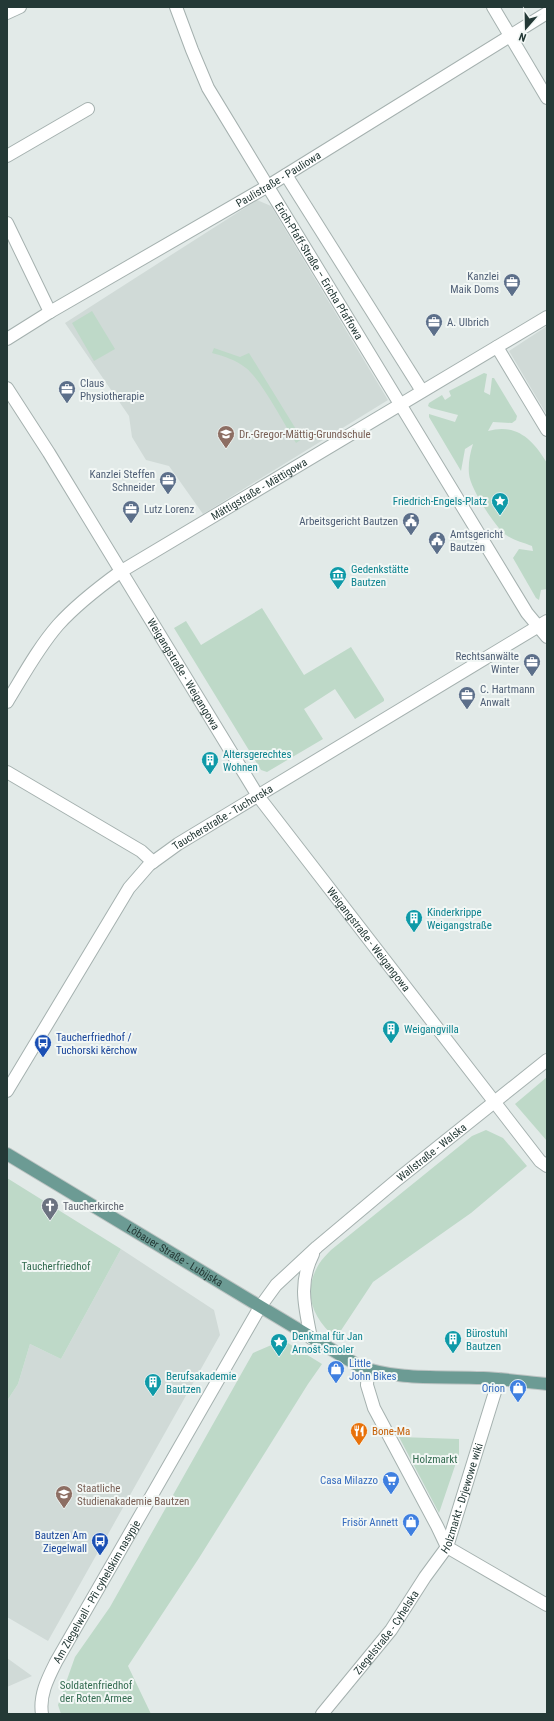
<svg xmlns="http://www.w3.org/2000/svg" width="554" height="1721" viewBox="0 0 554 1721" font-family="'Roboto Condensed',sans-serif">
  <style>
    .built { fill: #d0dad7 }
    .green { fill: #bed9c8 }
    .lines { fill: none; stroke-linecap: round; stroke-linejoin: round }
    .minor-casing { stroke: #a5b1af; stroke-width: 14 }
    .major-casing { stroke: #bdc4c3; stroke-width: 14 }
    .minor { stroke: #fff; stroke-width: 12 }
    .major { stroke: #6c9b94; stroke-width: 12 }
    .labels { text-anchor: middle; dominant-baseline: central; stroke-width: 4; stroke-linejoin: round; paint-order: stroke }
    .street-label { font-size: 11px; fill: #243936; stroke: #f2f7f5 }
    .service-label { font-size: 11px; fill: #4e5e75; stroke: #f2f7f5; text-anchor: start }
    .education-label { font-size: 11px; fill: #785e54; stroke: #f2f7f5; text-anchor: start }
    .culture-label { font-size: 11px; fill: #0d838f; stroke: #f2f7f5; text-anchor: start }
    .transit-label { font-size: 11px; fill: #164399; stroke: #f2f7f5; text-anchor: start }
    .worship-label { font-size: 11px; fill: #5b616d; stroke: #f2f7f5; text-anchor: start }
    .park-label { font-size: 11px; fill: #336b50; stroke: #f2f7f5 }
    .shop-label { font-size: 11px; fill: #366cbe; stroke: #f2f7f5; text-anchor: end }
    .food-label { font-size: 11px; fill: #c56008; stroke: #f2f7f5; text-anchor: start }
  </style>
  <rect width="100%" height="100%" fill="#e2eae8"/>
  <path class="built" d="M257,200L271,206L388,400L203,514L169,466L146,460L132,437L129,416L65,323Z
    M547,326V415L509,351Z
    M121,1249L214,1310L220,1335L48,1641L7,1617V1401L18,1384L30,1344L61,1359Z
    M7,1658L32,1676L7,1687Z"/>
  <path class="green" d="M92,311L115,349L94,361L72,323Z
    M214,348L240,357L249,353L302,439L296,443C284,424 262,381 246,368C236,360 224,356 212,353Z
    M484,373L487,374L484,392L490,395L492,378H494L517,416L516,420L512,423L493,422L488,431C516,423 533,439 547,463V589L541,590L539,600L536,598L513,558L519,549L533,551L532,546C524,543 513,540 506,535C495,527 470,488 469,474C468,464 470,453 473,444L465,449L461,471L429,417V414L455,422L458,415L431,408L428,406L429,403L442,395L445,400L451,396L449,391Z
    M262,608L304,675L351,647L384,699V701L355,719L335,689L304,709L323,739L267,772L261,770L174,628L186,621L201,645Z
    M547,1077V1141L515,1104Z
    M486,1130L503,1138L527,1166L471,1213L373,1282L336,1338C312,1318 302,1292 319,1264C322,1259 327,1254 331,1250L472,1136Z
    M7,1178L121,1249L61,1359L30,1344L18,1384L7,1401Z
    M283,1340L322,1364L308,1384L199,1558L128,1666L151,1714H61L58,1705L75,1657L110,1607L253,1353Z
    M399,1437L459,1439V1454L439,1513Z"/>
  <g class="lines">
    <defs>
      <g id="minor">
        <path id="s1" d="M176,7L192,50L208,88L527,613L547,637"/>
        <path d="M493,7L547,98"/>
        <path d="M7,13L20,7"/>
        <path d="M7,156L88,109"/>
        <path d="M286,175L422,391"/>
        <path d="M7,223L50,312"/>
        <path id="s2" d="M7,339L50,312L268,186L547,13"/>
        <path d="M497,347L547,430"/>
        <path id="s3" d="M7,388L49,453L258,796L540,1161L547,1166"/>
        <path id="s4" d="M7,702C23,676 38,648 58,625C76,605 98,588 120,572L547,317"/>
        <path d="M7,772L141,851L153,862"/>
        <path id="s5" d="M7,1091L129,888L149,865L178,844L547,621"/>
        <path d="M311,1338C305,1307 298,1284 313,1254"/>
        <path d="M368,1369L367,1385L374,1408L437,1526L447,1547"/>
        <path d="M447,1547L547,1605"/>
        <path id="s6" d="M42,1714C39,1695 48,1678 56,1662L260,1307L276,1285L317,1247L398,1179L547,1060"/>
        <path id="s7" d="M322,1714L391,1630L425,1577L447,1547L499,1379"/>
      </g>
      <g id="major">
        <path id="s8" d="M7,1154L359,1366C398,1381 442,1376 483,1378C504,1379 526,1382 547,1384"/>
      </g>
    </defs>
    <use href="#minor" class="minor-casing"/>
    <use href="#major" class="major-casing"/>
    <use href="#minor" class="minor"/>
    <use href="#major" class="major"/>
  </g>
  <defs>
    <symbol id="office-pin" viewBox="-11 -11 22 30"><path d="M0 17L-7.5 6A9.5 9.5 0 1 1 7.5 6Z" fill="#5c6f8a" stroke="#f2f7f5"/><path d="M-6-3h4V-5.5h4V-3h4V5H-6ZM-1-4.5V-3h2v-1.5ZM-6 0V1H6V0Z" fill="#fff"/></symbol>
    <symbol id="school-pin" viewBox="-11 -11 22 30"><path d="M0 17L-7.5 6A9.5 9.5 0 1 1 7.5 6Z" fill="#8d6e63" stroke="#f2f7f5"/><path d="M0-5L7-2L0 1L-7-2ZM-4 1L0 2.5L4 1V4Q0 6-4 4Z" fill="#fff"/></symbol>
    <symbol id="sight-pin" viewBox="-11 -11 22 30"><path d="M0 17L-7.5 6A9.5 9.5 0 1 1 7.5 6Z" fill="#0f9aa8" stroke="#f2f7f5"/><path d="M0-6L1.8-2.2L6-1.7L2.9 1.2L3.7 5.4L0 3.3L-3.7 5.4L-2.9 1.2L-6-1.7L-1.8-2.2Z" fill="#fff"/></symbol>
    <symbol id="civic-pin" viewBox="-11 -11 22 30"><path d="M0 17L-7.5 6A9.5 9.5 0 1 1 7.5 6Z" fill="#5c6f8a" stroke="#f2f7f5"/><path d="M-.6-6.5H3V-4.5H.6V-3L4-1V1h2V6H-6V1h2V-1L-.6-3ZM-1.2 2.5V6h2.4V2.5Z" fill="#fff"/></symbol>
    <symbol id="museum-pin" viewBox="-11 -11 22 30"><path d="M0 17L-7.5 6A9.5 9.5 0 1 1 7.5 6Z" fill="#0f9aa8" stroke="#f2f7f5"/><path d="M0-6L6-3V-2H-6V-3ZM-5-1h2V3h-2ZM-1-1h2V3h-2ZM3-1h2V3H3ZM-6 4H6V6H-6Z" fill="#fff"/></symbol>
    <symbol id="building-pin" viewBox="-11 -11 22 30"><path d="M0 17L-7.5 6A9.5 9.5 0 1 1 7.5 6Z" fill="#0f9aa8" stroke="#f2f7f5"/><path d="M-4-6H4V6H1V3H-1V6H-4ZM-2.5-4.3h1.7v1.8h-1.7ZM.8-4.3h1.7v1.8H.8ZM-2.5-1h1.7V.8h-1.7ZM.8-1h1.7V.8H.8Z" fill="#fff"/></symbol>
    <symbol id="bus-pin" viewBox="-11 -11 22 30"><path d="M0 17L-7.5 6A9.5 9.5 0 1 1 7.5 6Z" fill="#1a4fb4" stroke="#f2f7f5"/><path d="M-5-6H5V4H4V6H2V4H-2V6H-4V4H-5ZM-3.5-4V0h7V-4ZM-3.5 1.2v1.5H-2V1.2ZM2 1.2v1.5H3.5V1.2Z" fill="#fff"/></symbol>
    <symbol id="church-pin" viewBox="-11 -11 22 30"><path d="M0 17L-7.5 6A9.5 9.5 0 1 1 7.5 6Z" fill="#6b7280" stroke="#f2f7f5"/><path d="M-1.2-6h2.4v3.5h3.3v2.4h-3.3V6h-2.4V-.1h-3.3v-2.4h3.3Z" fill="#fff"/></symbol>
    <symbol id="shop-pin" viewBox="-11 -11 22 30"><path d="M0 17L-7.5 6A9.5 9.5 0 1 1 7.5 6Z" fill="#3f7fe0" stroke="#f2f7f5"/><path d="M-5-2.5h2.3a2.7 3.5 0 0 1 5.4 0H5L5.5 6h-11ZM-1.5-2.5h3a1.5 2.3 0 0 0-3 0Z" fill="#fff"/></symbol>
    <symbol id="restaurant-pin" viewBox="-11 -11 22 30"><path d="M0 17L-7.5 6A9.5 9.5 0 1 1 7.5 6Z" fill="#e8710a" stroke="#f2f7f5"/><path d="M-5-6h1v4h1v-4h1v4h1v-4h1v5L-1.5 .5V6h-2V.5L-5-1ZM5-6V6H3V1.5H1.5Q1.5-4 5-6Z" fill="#fff"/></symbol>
    <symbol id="supermarket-pin" viewBox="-11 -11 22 30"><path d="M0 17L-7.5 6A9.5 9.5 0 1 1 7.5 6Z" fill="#3f7fe0" stroke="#f2f7f5"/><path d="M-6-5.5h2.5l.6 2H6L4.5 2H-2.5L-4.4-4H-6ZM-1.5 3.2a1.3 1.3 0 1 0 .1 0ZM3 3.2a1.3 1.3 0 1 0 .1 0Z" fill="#fff"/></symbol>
    <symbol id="university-pin" viewBox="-11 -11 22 30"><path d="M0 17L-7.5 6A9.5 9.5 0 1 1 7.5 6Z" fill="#8d6e63" stroke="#f2f7f5"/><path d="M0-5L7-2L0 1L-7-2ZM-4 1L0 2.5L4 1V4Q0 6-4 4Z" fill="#fff"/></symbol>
  </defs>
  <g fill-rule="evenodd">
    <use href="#office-pin" x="502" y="272" width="20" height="27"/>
    <use href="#office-pin" x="424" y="312" width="20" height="27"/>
    <use href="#office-pin" x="57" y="379" width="20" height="27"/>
    <use href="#school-pin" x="216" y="424" width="20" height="27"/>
    <use href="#office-pin" x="158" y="470" width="20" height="27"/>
    <use href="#sight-pin" x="490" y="491" width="20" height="27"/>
    <use href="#office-pin" x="121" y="499" width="20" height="27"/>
    <use href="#civic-pin" x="401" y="511" width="20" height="27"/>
    <use href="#civic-pin" x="427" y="530" width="20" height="27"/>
    <use href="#museum-pin" x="328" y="565" width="20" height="27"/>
    <use href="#office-pin" x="522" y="652" width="20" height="27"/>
    <use href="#office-pin" x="457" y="685" width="20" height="27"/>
    <use href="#building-pin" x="200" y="750" width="20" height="27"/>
    <use href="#building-pin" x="404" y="908" width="20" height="27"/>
    <use href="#building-pin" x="381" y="1019" width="20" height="27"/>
    <use href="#bus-pin" x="33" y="1033" width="20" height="27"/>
    <use href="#church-pin" x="40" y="1196" width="20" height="27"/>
    <use href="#building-pin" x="443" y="1329" width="20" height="27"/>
    <use href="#sight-pin" x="269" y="1332" width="20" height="27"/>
    <use href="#shop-pin" x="326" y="1359" width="20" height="27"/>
    <use href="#building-pin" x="143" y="1372" width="20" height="27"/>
    <use href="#shop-pin" x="508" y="1378" width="20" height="27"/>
    <use href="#restaurant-pin" x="349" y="1421" width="20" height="27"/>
    <use href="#supermarket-pin" x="381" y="1470" width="20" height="27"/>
    <use href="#university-pin" x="54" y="1484" width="20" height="27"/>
    <use href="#shop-pin" x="401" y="1512" width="20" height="27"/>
    <use href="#bus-pin" x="90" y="1531" width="20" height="27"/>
  </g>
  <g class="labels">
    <g class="street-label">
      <text stroke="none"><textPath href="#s2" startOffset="315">Paulistraße - Pauliowa</textPath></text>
      <text stroke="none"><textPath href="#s1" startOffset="301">Erich-Pfaff-Straße – Ericha Pfaffowa</textPath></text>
      <text stroke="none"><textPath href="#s4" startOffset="336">Mättigstraße - Mättigowa</textPath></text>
      <text stroke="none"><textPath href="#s3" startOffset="336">Weigangstraße - Weigangowa</textPath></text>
      <text stroke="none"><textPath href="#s5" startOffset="355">Taucherstraße - Tuchorska</textPath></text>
      <text stroke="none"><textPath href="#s3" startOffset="660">Weigangstraße - Weigangowa</textPath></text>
      <text stroke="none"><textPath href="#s6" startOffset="696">Wallstraße - Walska</textPath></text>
      <text stroke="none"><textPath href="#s8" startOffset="196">Löbauer Straße - Lubijska</textPath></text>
      <text stroke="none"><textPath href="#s7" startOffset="260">Holzmarkt - Drjewowe wiki</textPath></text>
      <text stroke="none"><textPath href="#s6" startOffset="136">Am Ziegelwall - Při cyhelskim nasypje</textPath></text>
      <text stroke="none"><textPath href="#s7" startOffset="104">Ziegelstraße - Cyhelska</textPath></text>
    </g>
    <g class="service-label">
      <text x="499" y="276" text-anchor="end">Kanzlei<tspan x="499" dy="13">Maik Doms</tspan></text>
      <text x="447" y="322">A. Ulbrich</text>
      <text x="80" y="383">Claus<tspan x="80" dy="13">Physiotherapie</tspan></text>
      <text x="155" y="474" text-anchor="end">Kanzlei Steffen<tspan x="155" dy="13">Schneider</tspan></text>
      <text x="144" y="509">Lutz Lorenz</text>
      <text x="398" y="521" text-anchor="end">Arbeitsgericht Bautzen</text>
      <text x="450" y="534">Amtsgericht<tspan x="450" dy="13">Bautzen</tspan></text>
      <text x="519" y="656" text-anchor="end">Rechtsanwälte<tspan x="519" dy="13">Winter</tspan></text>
      <text x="480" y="689">C. Hartmann<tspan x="480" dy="13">Anwalt</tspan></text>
    </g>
    <g class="education-label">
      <text x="239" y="434">Dr.-Gregor-Mättig-Grundschule</text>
      <text x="77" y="1488">Staatliche<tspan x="77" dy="13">Studienakademie Bautzen</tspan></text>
    </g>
    <g class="culture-label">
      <text x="487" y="501" text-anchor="end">Friedrich-Engels-Platz</text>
      <text x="351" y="569">Gedenkstätte<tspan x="351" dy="13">Bautzen</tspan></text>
      <text x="223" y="754">Altersgerechtes<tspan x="223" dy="13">Wohnen</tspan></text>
      <text x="427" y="912">Kinderkrippe<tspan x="427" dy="13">Weigangstraße</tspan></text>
      <text x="404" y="1029">Weigangvilla</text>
      <text x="466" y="1333">Bürostuhl<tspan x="466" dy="13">Bautzen</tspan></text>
      <text x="292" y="1336">Denkmal für Jan<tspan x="292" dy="13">Arnošt Smoler</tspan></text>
      <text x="166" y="1376">Berufsakademie<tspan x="166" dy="13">Bautzen</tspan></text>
    </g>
    <g class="transit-label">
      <text x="56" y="1037">Taucherfriedhof /<tspan x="56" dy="13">Tuchorski kěrchow</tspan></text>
      <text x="87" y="1535" text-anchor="end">Bautzen Am<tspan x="87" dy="13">Ziegelwall</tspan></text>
    </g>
    <g class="worship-label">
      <text x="63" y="1206">Taucherkirche</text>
    </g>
    <g class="park-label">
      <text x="56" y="1266">Taucherfriedhof</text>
      <text x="435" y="1459">Holzmarkt</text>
      <text x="96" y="1685">Soldatenfriedhof<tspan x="96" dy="13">der Roten Armee</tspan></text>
    </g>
    <g class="shop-label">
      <text x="349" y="1363" text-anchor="start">Little<tspan x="349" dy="13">John Bikes</tspan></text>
      <text x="505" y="1388">Orion</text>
      <text x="378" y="1480">Casa Milazzo</text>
      <text x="398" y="1522">Frisör Annett</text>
    </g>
    <g class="food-label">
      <text x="372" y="1431">Bone-Ma</text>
    </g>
  </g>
  <rect width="554" height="1721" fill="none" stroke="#243936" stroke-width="16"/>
  <g transform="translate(526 28) rotate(200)" stroke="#f2f7f5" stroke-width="3" paint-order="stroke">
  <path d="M0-3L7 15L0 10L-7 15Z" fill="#243936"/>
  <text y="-6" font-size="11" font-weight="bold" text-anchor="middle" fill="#243936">N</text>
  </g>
</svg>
